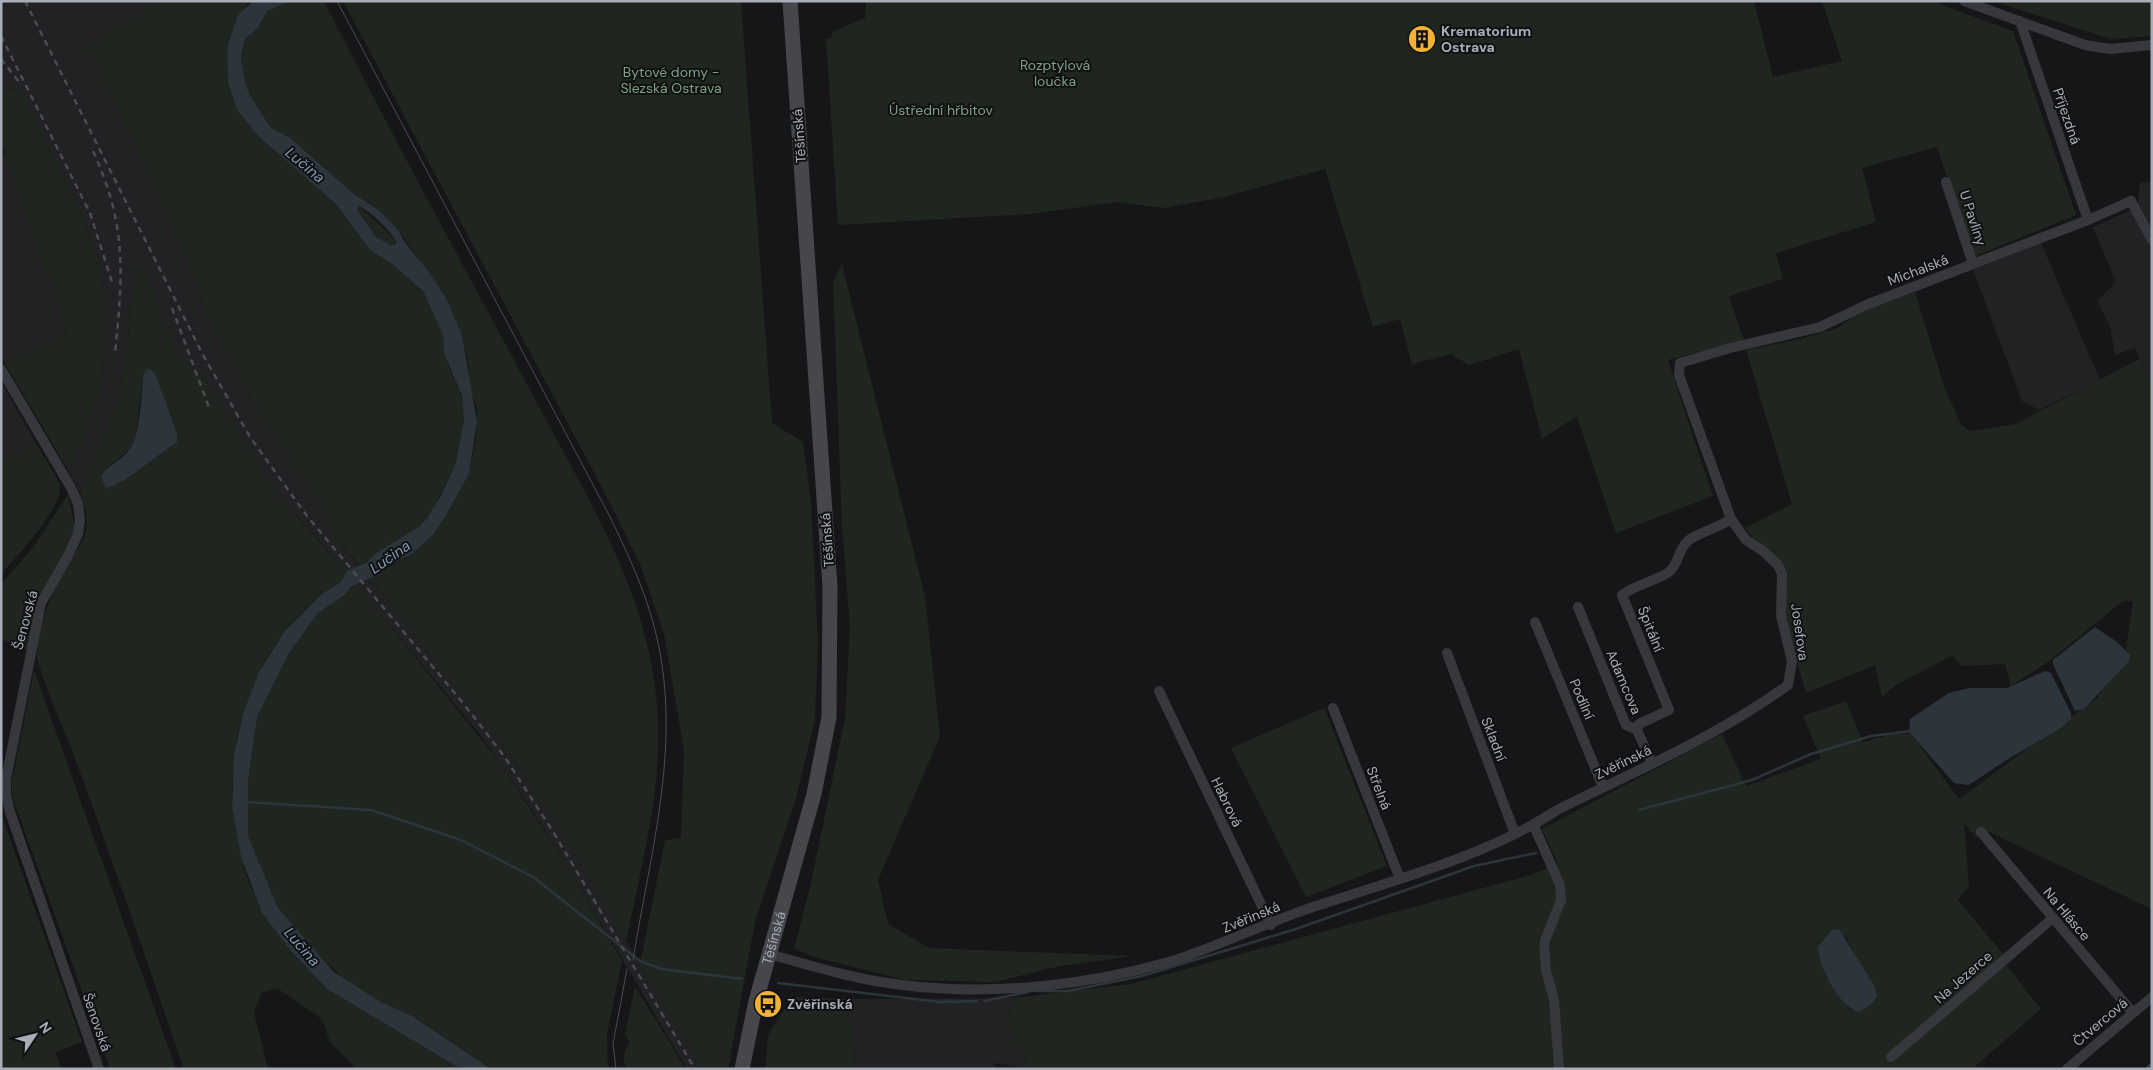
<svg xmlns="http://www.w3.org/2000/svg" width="2153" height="1070" viewBox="0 0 2153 1070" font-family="'DM Sans',sans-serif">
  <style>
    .built { fill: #222225 }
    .green { fill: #1e261f; fill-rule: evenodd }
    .water { fill: #2c353c; fill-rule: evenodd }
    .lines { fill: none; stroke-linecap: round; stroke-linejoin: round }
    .stream { stroke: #2c353c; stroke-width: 2.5 }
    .minor { stroke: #37383d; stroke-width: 10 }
    .secondary { stroke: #45474d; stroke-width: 15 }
    .tram { stroke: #4a4c52; stroke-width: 1 }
    .rail { stroke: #4a4c52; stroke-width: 2.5; stroke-dasharray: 6 5; stroke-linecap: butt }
    .labels { text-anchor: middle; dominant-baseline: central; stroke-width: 4; stroke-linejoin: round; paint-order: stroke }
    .poi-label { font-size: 14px; font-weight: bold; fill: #a8adb8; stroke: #111113; text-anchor: start }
    .park-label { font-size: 14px; fill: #7fa381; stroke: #111113 }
    .street-label { font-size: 14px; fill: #a8adb8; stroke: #111113 }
    .water-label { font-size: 15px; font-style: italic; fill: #7f9bb3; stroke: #111113 }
  </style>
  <rect width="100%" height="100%" fill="#161618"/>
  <path class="built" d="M1,1H160L158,3L186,255L204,308L262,418L326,509L334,536L468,699L509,752L577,857L703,1069H687L566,864L528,804L482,737L323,545L277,494L206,381L179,355L137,260L130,309L127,354L115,411L80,492L67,468L84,438L97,399L105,353L104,302L100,265L79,208L17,88L1,94Z
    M6,154L68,333L4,362L1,354V156Z
    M2152,182V389L2135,348L2115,355L2110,327L2097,301L2116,282L2093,227L2132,210L2138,204L2140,183Z
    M2041,243L2100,380L2039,410L2022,401L1973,270Z
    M1,381L36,443L1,462Z
    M1013,998L1006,1025L1031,1069L995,1063V1069H856L847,999Z"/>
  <path class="green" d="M160,1H254L247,5L238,17L227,47L228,82L257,135L336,204L370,250L392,264L423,291L443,335L447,361L464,404L463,434L456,463L432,511L420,526L364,563L359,565L334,536L326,509L262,418L204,308L186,255L88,47Z
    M290,1H324C390,132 461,261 530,390C583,491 648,589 657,705C664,784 642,861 627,938L625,939L577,857L509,752L369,578L412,554L433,535L445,517L469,474L476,437L477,411L469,383V369L462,335L446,298L399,231L380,211L354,194L289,137L271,128L251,97L246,86L241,58L244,42L267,11Z
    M343,1H741L772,423L803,442L811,501L818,643L815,719L795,802L755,922L728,1069H703L640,964L665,840L681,838L684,750L664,634L640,564L608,499Z
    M866,1H1754L1773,77L1842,61L1822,1H1931L2013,31L2076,215L1973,257L1937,147L1862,168L1876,222L1776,253L1783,279L1729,296L1744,340L1668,360L1713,496L1616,533L1577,416L1542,439L1519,349L1469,365L1451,354L1412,364L1400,319L1373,327L1325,169L1224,197L1164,208L1118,202L1030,214L838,225L826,39L832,37L831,34L836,30L865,18Z
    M1992,1H2152V36L2111,39Z
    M17,88L79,208L100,265L104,302L105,353L97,399L84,438L67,468L4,362L68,333L1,142V94Z
    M359,206L394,238L397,242L391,245L376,237L356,209Z
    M137,258L179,355L206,381L277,494L346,572L341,582L301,614L276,643L259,672L243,713L237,735L232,787V806L244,869L262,913L291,951L327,989L461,1069H357L330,1042L324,1024L319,1017L278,989L262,992L254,1012L268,1069H184C147,962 111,856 72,750C66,734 36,666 37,654C38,632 47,605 56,585C74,547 99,539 80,492L115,411L127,354L130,309ZM152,370L177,434V442L125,480L106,489V469L131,448L136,434L143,375Z
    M842,264L925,596L940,736L878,880L888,924L929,948L1133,956L1060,966L995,982L905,980L818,958L794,949L811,883L845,718L850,626L842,527L833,282Z
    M1915,292L1944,386L1961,425L1971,431L2016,424L2139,359L2152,389V909L1985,830L1977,838L1964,823L1969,885L1958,900L2003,954L2007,966L2041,1009L1972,1069H1563L1548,941L1555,929L1538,940L1552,1022L1553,1069H1031L1006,1025L1013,998L1131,984L1531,875L1558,864L1542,829L1722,734L1746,786L1821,759L1803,716L1846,701L1863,742L1893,734H1911L1959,799L2097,698L2126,649L2133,601H2123L2048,662L2011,686L2005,664L1961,666L1953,655L1896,685L1882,697L1875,665L1806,693L1784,617L1785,594L1768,549L1753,538L1745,528L1792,504L1746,350L1800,339L1838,328L1856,314ZM1845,936L1862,967L1851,1010L1825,974Z
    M36,443C41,453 60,479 60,488C60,510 17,557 1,574V462Z
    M68,494L74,523L80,520L47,588L31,652L1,639V584L35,545Z
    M356,584L498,760L566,864L622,961L607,1034L608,1069H491L412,1016L379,1001L346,981L308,945L278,908L248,836V781L257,717L289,653L318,613Z
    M34,670L176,1069H110L12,796V781Z
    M1324,708L1387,866L1306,897L1231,748Z
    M1,813L82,1042L55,1052L62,1069H1Z
    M635,986L686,1069H627C621,1060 624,1050 630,1042L625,1035Z
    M792,997L847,999L856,1069H765L768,1035Z"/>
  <path class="water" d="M254,1H290L267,11L257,29L247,37L244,42L241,58L246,86L251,97L271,128L289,137L354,194L380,211L399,231L404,241L428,271L446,298L462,335L477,422L469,474L445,517L433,535L412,554L390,565L373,577L352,586L344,595L318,613L289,653L257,717L248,781V836L278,908L334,972L379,1001L412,1016L491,1069H461L327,989L291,951L262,913L241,857L232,806L234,755L243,713L259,672L284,632L322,594L340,583L347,571L367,562L375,554L420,526L427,518L440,497L456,463L464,420L462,396L444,353L443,335L423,291L392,264L370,250L336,204L257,135L237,109L228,82L227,47L239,13ZM359,206C372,213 389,229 397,242L395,244L391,245L376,237L357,210Z
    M147,369L152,370L156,376L177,434V442L125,480L106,489L101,476C109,464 122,460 130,449C140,435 142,393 143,375Z
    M2095,627L2117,642L2130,655L2129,661L2084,709L2075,711L2053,664V660Z
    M2045,671L2051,673L2071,713V719L2058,730L2008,759L1969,785L1954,783L1909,732L1910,719L1949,693L1970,688H2007Z
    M1839,929L1875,987L1877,996L1873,1003L1859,1012C1839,1007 1819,967 1818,947L1832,930Z"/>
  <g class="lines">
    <path class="stream" d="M246,802L371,810L461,840L533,877L640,961L662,969L742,979
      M1639,810L1752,780L1811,754L1871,736L1912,731
      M778,983L940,1002L977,1001
      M1038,991H1068L1142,976L1296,929L1474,866L1536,853
      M984,1001L1028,992"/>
    <path class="minor" d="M1964,1L2085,45L2110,49L2152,45
      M2020,21L2088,220
      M1946,182L1973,264
      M1,369L70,486L78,503L80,520L78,534L69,554L41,603L6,779V794L10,812L99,1069
      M1578,607L1626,725L1637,730L1652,763
      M1535,622L1603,787
      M1447,653L1515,834
      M1159,691L1271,925
      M1333,708L1400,879
      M1637,730L1639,724L1669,710L1622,595C1636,584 1662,579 1670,571C1679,563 1678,550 1687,542C1694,534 1719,528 1731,519
      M1534,826L1560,885L1561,900L1544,943L1546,970L1554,1000L1559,1069
      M1981,832L2133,1013
      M769,954C812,966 857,980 902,985C991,996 1086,986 1172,961C1222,945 1269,921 1319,905C1395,880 1491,854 1557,810C1635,771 1717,737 1788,685L1792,661L1781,616L1782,574L1778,565L1763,551L1746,540L1731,519L1679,375L1680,363L1730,348L1820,327L1866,305L2088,220L2131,201L2152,240
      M1891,1057L2053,918
      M2067,1069L2152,997
      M2151,1069L2152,1068"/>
    <path class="secondary" id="s1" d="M742,1069L756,1001L814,794L829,717L830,586L790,1"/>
    <path class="tram" d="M337,1L610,517C627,552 644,588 654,626C684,738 651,848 633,960
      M616,1069L613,1044L627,969"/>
    <path class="rail" d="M25,1L203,355L250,437L307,516L463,703L504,756L552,830L695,1069
      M1,36L90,213L113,285
      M1,59L20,83
      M93,151C127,225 123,274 115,353
      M172,308L210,410"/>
  </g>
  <defs>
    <symbol id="building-disc" viewBox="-11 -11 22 22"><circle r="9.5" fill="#f2b134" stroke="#111113"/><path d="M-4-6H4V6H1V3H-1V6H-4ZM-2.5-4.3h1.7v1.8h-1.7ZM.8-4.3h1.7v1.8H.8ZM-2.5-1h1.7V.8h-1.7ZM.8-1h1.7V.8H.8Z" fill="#111"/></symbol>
    <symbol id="bus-disc" viewBox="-11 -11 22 22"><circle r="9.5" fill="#f2b134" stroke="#111113"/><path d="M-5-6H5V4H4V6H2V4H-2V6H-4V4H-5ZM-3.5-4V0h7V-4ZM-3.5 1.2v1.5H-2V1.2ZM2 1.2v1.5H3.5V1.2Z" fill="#111"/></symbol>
  </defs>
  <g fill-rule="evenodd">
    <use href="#building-disc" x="1406" y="23" width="32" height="32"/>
    <use href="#bus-disc" x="752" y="988" width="32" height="32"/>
  </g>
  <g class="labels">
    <g class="poi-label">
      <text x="1441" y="31">Krematorium<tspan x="1441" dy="16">Ostrava</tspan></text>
      <text x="787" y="1004">Zvěřinská</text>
    </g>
    <g class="park-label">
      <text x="1055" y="65">Rozptylová<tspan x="1055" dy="16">loučka</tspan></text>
      <text x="671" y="72">Bytové domy -<tspan x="671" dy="16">Slezská Ostrava</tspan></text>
      <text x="941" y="110">Ústřední hřbitov</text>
    </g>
    <g class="street-label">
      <text transform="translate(2067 116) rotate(71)">Příjezdná</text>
      <text transform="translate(799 136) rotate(-94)">Těšínská</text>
      <text transform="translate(1973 218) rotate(72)">U Pavlíny</text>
      <text transform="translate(1918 270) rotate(-21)">Michalská</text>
      <text transform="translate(827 540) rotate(-94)">Těšínská</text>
      <text transform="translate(25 620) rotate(-75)">Šenovská</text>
      <text transform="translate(1651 629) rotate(68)">Špitální</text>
      <text transform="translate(1800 632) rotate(82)">Josefova</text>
      <text transform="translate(1624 682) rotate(67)">Adamcova</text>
      <text transform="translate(1582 699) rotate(67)">Podílní</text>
      <text transform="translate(1494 739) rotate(69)">Skladní</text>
      <text transform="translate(1623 762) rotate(-26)">Zvěřinská</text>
      <text transform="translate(1379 788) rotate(69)">Střelná</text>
      <text transform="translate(1227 802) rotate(64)">Habrová</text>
      <text transform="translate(2067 914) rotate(50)">Na Hlásce</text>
      <text transform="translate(1251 917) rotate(-22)">Zvěřinská</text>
      <text stroke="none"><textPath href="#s1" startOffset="135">Těšínská</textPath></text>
      <text transform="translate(1963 977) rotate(-41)">Na Jezerce</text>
      <text transform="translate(97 1022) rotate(71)">Šenovská</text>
      <text transform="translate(2100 1022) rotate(-40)">Čtvercová</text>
    </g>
    <g class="water-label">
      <text transform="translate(305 165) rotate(40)">Lučina</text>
      <text transform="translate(390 557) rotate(-35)">Lučina</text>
      <text transform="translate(302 947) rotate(49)">Lučina</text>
    </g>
  </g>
  <rect width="2153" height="1070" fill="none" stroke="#a8adb8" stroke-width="5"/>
  <g transform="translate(35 1035) rotate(55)" stroke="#111113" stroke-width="4" paint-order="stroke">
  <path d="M0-4L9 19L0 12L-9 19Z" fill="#a8adb8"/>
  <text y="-8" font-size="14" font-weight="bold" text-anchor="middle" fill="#a8adb8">N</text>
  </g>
</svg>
